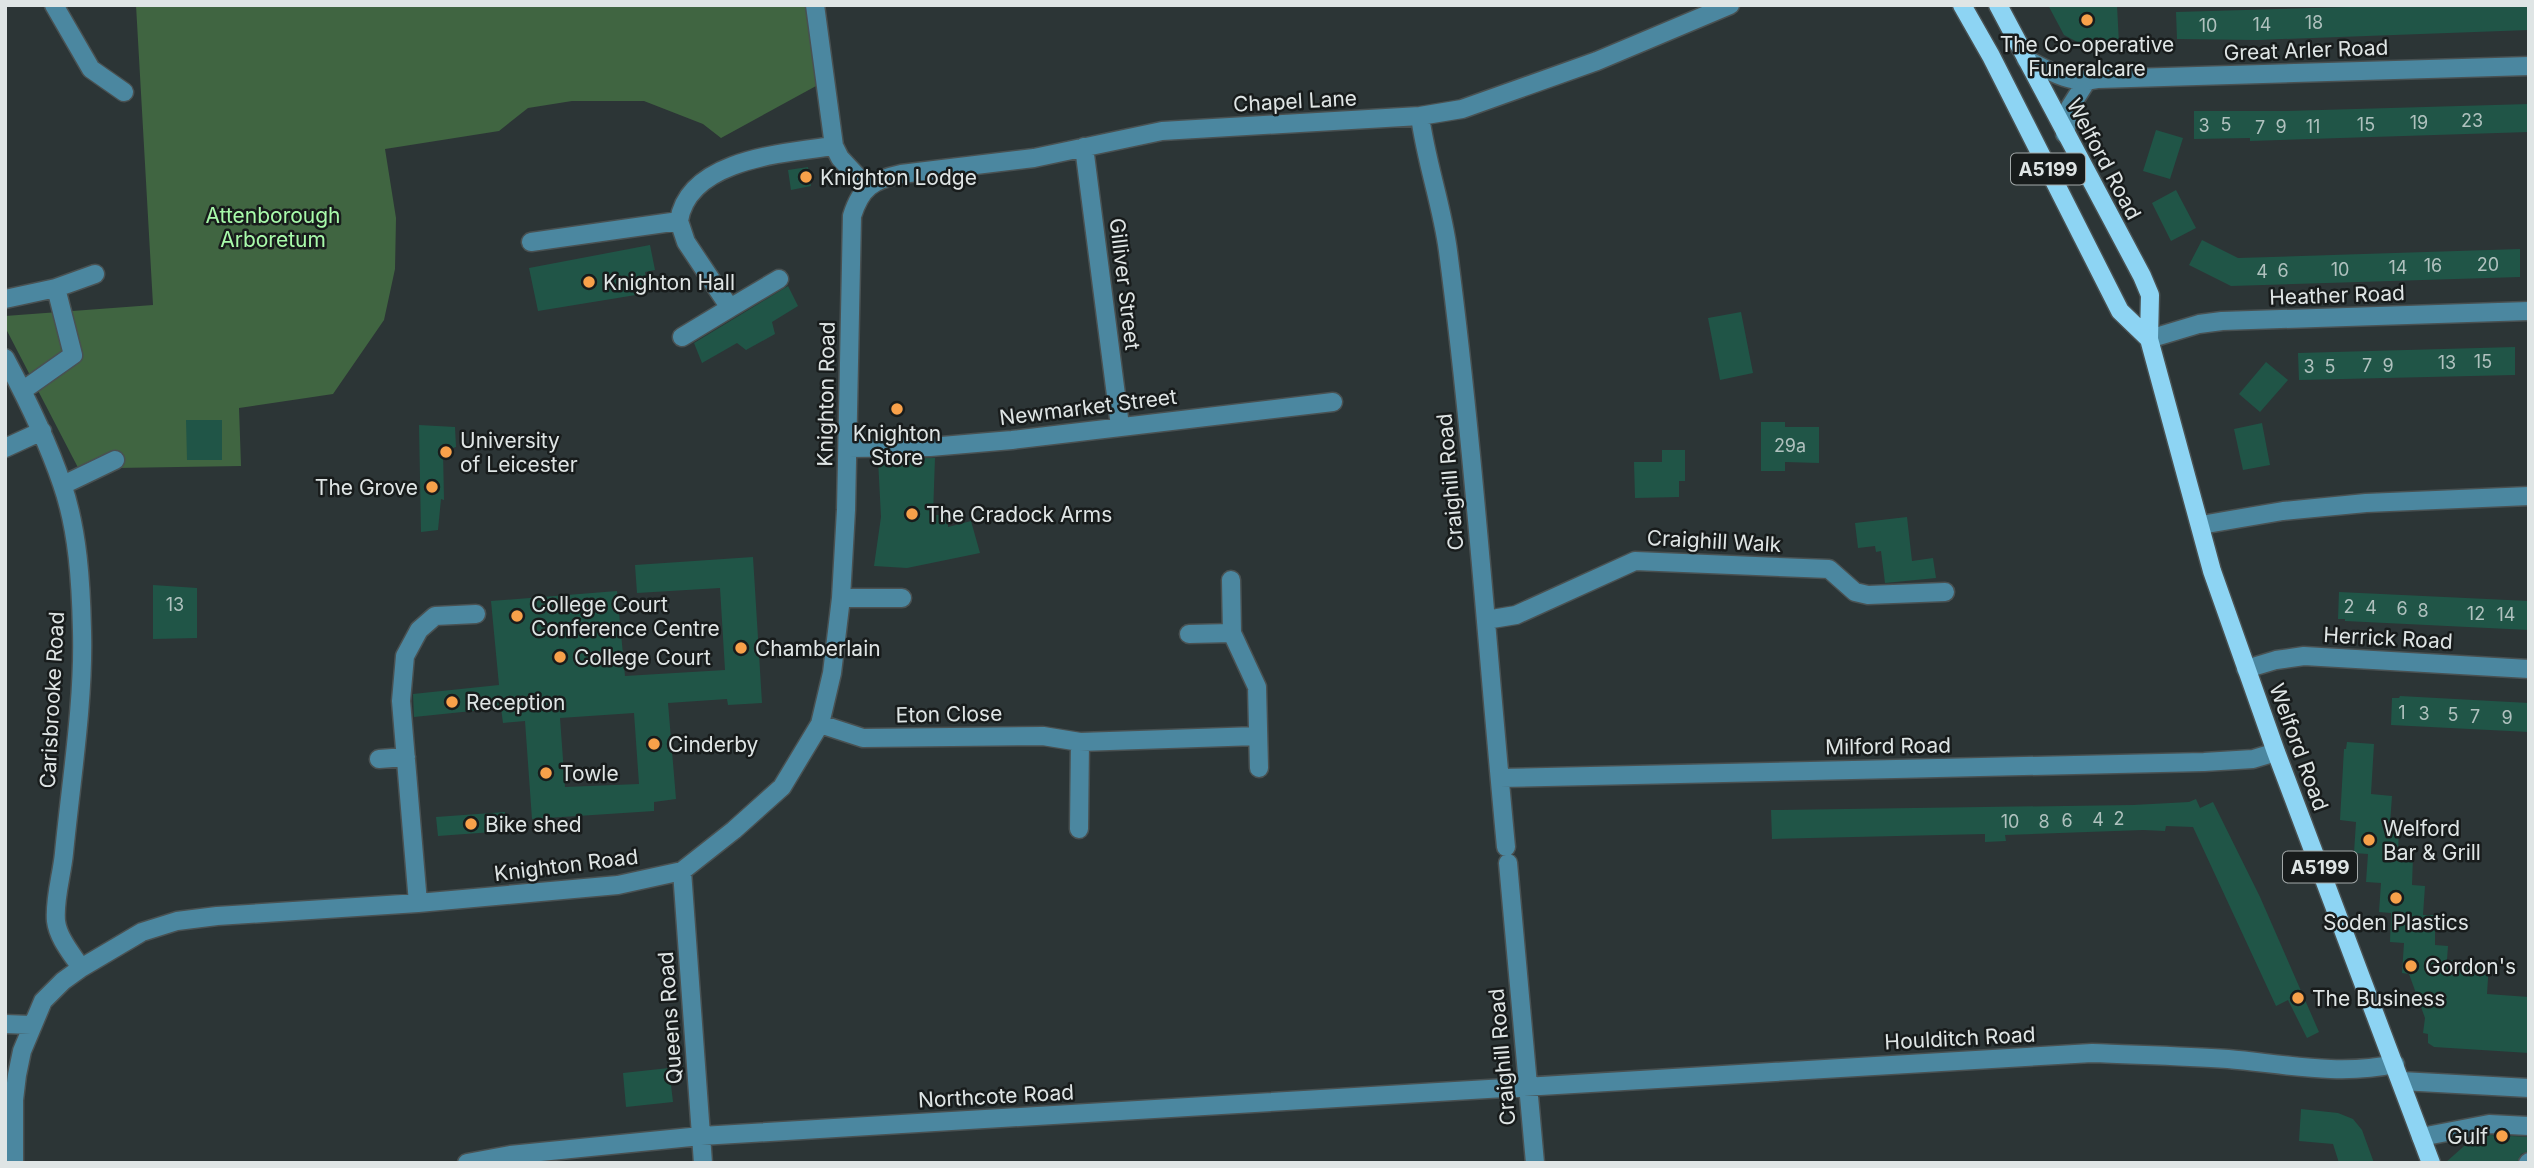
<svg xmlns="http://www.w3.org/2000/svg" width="2534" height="1168" viewBox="0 0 2534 1168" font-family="Inter,sans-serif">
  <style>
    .green { fill: #406541 }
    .building { fill: #205547; fill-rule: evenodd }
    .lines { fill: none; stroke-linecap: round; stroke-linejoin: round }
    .minor-casing { stroke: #495152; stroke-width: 21 }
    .major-casing { stroke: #495152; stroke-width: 21 }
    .minor { stroke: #4b87a0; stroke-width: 18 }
    .major { stroke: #8dd4f3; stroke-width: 18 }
    .poi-dot { fill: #f8a14a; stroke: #181c1c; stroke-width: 2.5 }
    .labels { text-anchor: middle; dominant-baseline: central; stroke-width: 5; stroke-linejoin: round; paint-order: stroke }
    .number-label { font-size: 18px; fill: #afc1be }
    .shield { fill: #181c1c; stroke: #a3a9a9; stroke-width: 2 }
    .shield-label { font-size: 19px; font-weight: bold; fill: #dfe5e5 }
    .poi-label { font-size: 21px; fill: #dfe5e5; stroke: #181c1c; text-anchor: start }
    .street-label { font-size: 21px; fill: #dfe5e5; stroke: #181c1c }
    .park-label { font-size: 21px; fill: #a8faaa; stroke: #181c1c }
  </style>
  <rect width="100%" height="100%" fill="#2c3536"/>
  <path class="green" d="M136,5H805L816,86L721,138L703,124L644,101H572L528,108L499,131L385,149L396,218L395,269L384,320L333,394L239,408L241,466L116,468L86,483L5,327V316L153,305Z"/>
  <path class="building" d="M2048,5H2117L2119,44L2083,45L2064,35Z
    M2421,5H2529V30L2257,40L2177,39L2176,12Z
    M2529,104V132L2250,141V138L2194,139V111H2284Z
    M2156,130L2183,138L2170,179L2143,171Z
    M808,167L811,186L791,190L788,170Z
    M2176,190L2196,228L2171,241L2152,203Z
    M2202,240L2238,258L2520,249V277L2231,286L2189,265Z
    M650,245L655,270L645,272L648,293L538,311L529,268Z
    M788,286L798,306L772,322L775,334L746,350L737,343L702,363L694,343Z
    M1741,312L1753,373L1720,380L1708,318Z
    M2515,347V375L2299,380L2298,353Z
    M2266,362L2288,380L2260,412L2239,394Z
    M186,420H222V460H187Z
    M1761,422H1785V427H1819V463L1785,462V471H1761Z
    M2262,423L2270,465L2243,470L2234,429Z
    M419,425L455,427L456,447L443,451L444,500L441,499L438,530L421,532Z
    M1662,450H1685V481H1679V497L1635,498L1634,462H1662Z
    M935,458L933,515H948V527L971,521L980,553L907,568L874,566L881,517L878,459Z
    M1907,517L1912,561L1933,558L1936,578L1885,583L1881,551L1876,552L1875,546L1858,548L1855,523Z
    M753,557L762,703L728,705L727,699L668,703L676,799L654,802V811L532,819L525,721L503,723L501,708L414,717L413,694L499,685L491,601L617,591L625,676L725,670L720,588L637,593L635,565ZM634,713L639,784L565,787L560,718Z
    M153,585L197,588V638L153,639Z
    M2339,592L2529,601V630L2345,621V619H2338Z
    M2400,696L2529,703V732L2391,725L2392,698H2399Z
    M2347,742L2374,744L2371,794L2392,796L2390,824L2399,825L2398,856H2413L2412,885L2425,886L2423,915H2435V945L2448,946L2447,960L2489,963L2487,994L2529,997V1053L2434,1047L2428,1043V1034L2423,1033L2425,1018L2409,974L2402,973L2404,943L2390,942L2391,913L2379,912L2381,883L2366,882L2368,854L2354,853L2356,822L2340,820L2344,749H2346Z
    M2196,799L2200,808L2213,802L2260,897L2319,1032L2307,1038L2288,1000L2276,1006L2193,827L2166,826L2165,831L2143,830L2005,835L2006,841L1985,842V834L1772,839L1771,810L2133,805L2189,802Z
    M505,812L506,831L438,836L436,817Z
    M669,1068L673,1102L626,1107L623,1073Z
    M2301,1109L2338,1113L2353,1119L2362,1130L2374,1163H2339L2333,1144L2299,1141Z
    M2490,1135L2529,1137V1151L2521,1154L2517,1163H2445L2472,1139Z"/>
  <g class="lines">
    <defs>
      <path id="minor" d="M54,5L91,69L124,92
        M815,5L834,146L840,158L867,187
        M2026,59C2049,71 2071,85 2098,79L2529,66
        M1420,116C1426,162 1442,205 1448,251C1474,449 1487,648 1506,847
        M2065,134L2070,107L2086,82
        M1084,147L1120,426
        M679,221L686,242L730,308L682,337
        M531,242L679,221C688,159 784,153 834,146
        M5,299L56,288
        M730,308L779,279
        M2149,339L2199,324L2222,321L2529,311
        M5,358C27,399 47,440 62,484C78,530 81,583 82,631C84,702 71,781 64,853C62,875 54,899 56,921C58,938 72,954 81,968
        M22,391L73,355L56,288L95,274
        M5,448L42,431
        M848,448L930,447L1012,440L1333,402
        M63,485L115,460
        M2201,525L2283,511L2366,503L2529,496
        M1231,580L1232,633L1257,687L1259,768
        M841,598H902
        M1486,620L1516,615L1635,561L1829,569L1855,592L1868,595L1945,592
        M1189,634L1232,633
        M2246,669L2276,660L2304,656L2529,669
        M820,724L863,738L1043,736L1080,742L1257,736
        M379,759L406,757
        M1500,778L2204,762L2253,759L2276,752
        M1079,829L1080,742
        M1508,863L1535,1163
        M682,871L703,1163
        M418,903L401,701L405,656L419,630L435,616L476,614
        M5,1024L31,1025
        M2401,1081L2529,1088
        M2421,1137L2489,1124L2529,1126
        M14,1163V1100L17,1075L22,1051L43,1001L63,981L81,968L142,932L177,921L217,916L418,903L618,885L682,871L734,830L782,787L820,724L832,673L841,598L846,510L852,216C861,187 873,180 901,174L1034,158L1162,131L1420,116L1462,109L1597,61L1730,5
        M467,1163L510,1155L701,1136L2092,1053C2137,1055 2183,1056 2228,1059C2284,1064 2339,1076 2395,1064
        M2528,1163L2529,1162"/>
      <path id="major" d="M1962,5L1991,56L2120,311L2149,339
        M1998,5L2142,276L2150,295L2149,339L2212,571L2276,752L2431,1163"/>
    </defs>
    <use href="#minor" class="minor-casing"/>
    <use href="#major" class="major-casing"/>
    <use href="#minor" class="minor"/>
    <use href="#major" class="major"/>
  </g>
  <g class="poi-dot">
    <circle cx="2087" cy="20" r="7"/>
    <circle cx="806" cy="177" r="7"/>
    <circle cx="589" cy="282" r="7"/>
    <circle cx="897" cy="409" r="7"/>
    <circle cx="446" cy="452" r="7"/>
    <circle cx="432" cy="487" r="7"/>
    <circle cx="912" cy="514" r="7"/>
    <circle cx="517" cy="616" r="7"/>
    <circle cx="741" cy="648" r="7"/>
    <circle cx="560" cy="657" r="7"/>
    <circle cx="452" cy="702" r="7"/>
    <circle cx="654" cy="744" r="7"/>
    <circle cx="546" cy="773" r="7"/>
    <circle cx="471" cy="824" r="7"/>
    <circle cx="2369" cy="840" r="7"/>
    <circle cx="2396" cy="898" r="7"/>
    <circle cx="2411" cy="966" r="7"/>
    <circle cx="2298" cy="998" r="7"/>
    <circle cx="2502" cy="1136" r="7"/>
  </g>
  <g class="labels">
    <g class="number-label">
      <text x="2314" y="22">18</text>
      <text x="2262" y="24">14</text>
      <text x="2208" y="25">10</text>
      <text x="2472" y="120">23</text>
      <text x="2419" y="122">19</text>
      <text x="2226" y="124">5</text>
      <text x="2366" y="124">15</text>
      <text x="2204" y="125">3</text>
      <text x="2281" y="126">9</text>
      <text x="2313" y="126">11</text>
      <text x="2260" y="127">7</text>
      <text x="2488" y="264">20</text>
      <text x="2433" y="265">16</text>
      <text x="2398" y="267">14</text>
      <text x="2340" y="269">10</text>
      <text x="2283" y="270">6</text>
      <text x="2262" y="271">4</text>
      <text x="2483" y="361">15</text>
      <text x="2447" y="362">13</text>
      <text x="2367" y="365">7</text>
      <text x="2388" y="365">9</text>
      <text x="2309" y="366">3</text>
      <text x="2330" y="366">5</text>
      <text x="1790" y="445">29a</text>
      <text x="175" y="604">13</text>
      <text x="2349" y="606">2</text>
      <text x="2371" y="607">4</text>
      <text x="2402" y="608">6</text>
      <text x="2423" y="610">8</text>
      <text x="2476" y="613">12</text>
      <text x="2506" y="614">14</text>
      <text x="2402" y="712">1</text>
      <text x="2424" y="713">3</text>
      <text x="2453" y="714">5</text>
      <text x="2475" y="716">7</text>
      <text x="2507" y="717">9</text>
      <text x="2119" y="818">2</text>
      <text x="2098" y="819">4</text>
      <text x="2067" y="820">6</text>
      <text x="2010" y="821">10</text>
      <text x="2044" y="821">8</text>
    </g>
    <g class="shield">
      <rect x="2011" y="153.5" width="74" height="31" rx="5"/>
      <rect x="2283" y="851.5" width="74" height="31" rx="5"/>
    </g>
    <g class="shield-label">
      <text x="2048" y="169">A5199</text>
      <text x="2320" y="867">A5199</text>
    </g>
    <g class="poi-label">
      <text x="2087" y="44" text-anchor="middle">The Co-operative<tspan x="2087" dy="24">Funeralcare</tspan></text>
      <text x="820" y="177">Knighton Lodge</text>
      <text x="603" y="282">Knighton Hall</text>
      <text x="897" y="433" text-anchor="middle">Knighton<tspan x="897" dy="24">Store</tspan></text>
      <text x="460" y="440">University<tspan x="460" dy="24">of Leicester</tspan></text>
      <text x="418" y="487" text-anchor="end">The Grove</text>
      <text x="926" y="514">The Cradock Arms</text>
      <text x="531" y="604">College Court<tspan x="531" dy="24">Conference Centre</tspan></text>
      <text x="755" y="648">Chamberlain</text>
      <text x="574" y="657">College Court</text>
      <text x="466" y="702">Reception</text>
      <text x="668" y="744">Cinderby</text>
      <text x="560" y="773">Towle</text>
      <text x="485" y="824">Bike shed</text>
      <text x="2383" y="828">Welford<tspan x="2383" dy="24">Bar &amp; Grill</tspan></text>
      <text x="2396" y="922" text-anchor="middle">Soden Plastics</text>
      <text x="2425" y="966">Gordon's</text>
      <text x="2312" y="998">The Business</text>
      <text x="2488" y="1136" text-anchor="end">Gulf</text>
    </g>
    <g class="street-label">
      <text transform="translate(2306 50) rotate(-2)">Great Arler Road</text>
      <text transform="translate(1295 101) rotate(-3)">Chapel Lane</text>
      <text transform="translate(2104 159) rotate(62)">Welford Road</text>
      <text transform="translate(1125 284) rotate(83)">Gilliver Street</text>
      <text transform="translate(2337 295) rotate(-2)">Heather Road</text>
      <text transform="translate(826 394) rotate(-89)">Knighton Road</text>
      <text transform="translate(1088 407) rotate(-7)">Newmarket Street</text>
      <text transform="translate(1450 482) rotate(-95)">Craighill Road</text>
      <text transform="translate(1714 541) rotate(3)">Craighill Walk</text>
      <text transform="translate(2388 638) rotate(3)">Herrick Road</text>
      <text transform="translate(52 700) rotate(-87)">Carisbrooke Road</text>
      <text transform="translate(949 714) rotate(-1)">Eton Close</text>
      <text transform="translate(1888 746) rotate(-1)">Milford Road</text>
      <text transform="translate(2299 747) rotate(70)">Welford Road</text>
      <text transform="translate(566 865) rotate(-7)">Knighton Road</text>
      <text transform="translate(670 1018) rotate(-94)">Queens Road</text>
      <text transform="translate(1960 1038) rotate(-3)">Houlditch Road</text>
      <text transform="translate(1502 1057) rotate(-95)">Craighill Road</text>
      <text transform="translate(996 1096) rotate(-3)">Northcote Road</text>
    </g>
    <g class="park-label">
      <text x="273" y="215">Attenborough<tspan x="273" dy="24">Arboretum</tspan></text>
    </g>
  </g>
  <rect width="2534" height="1168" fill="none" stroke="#dfe5e5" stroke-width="14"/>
</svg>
